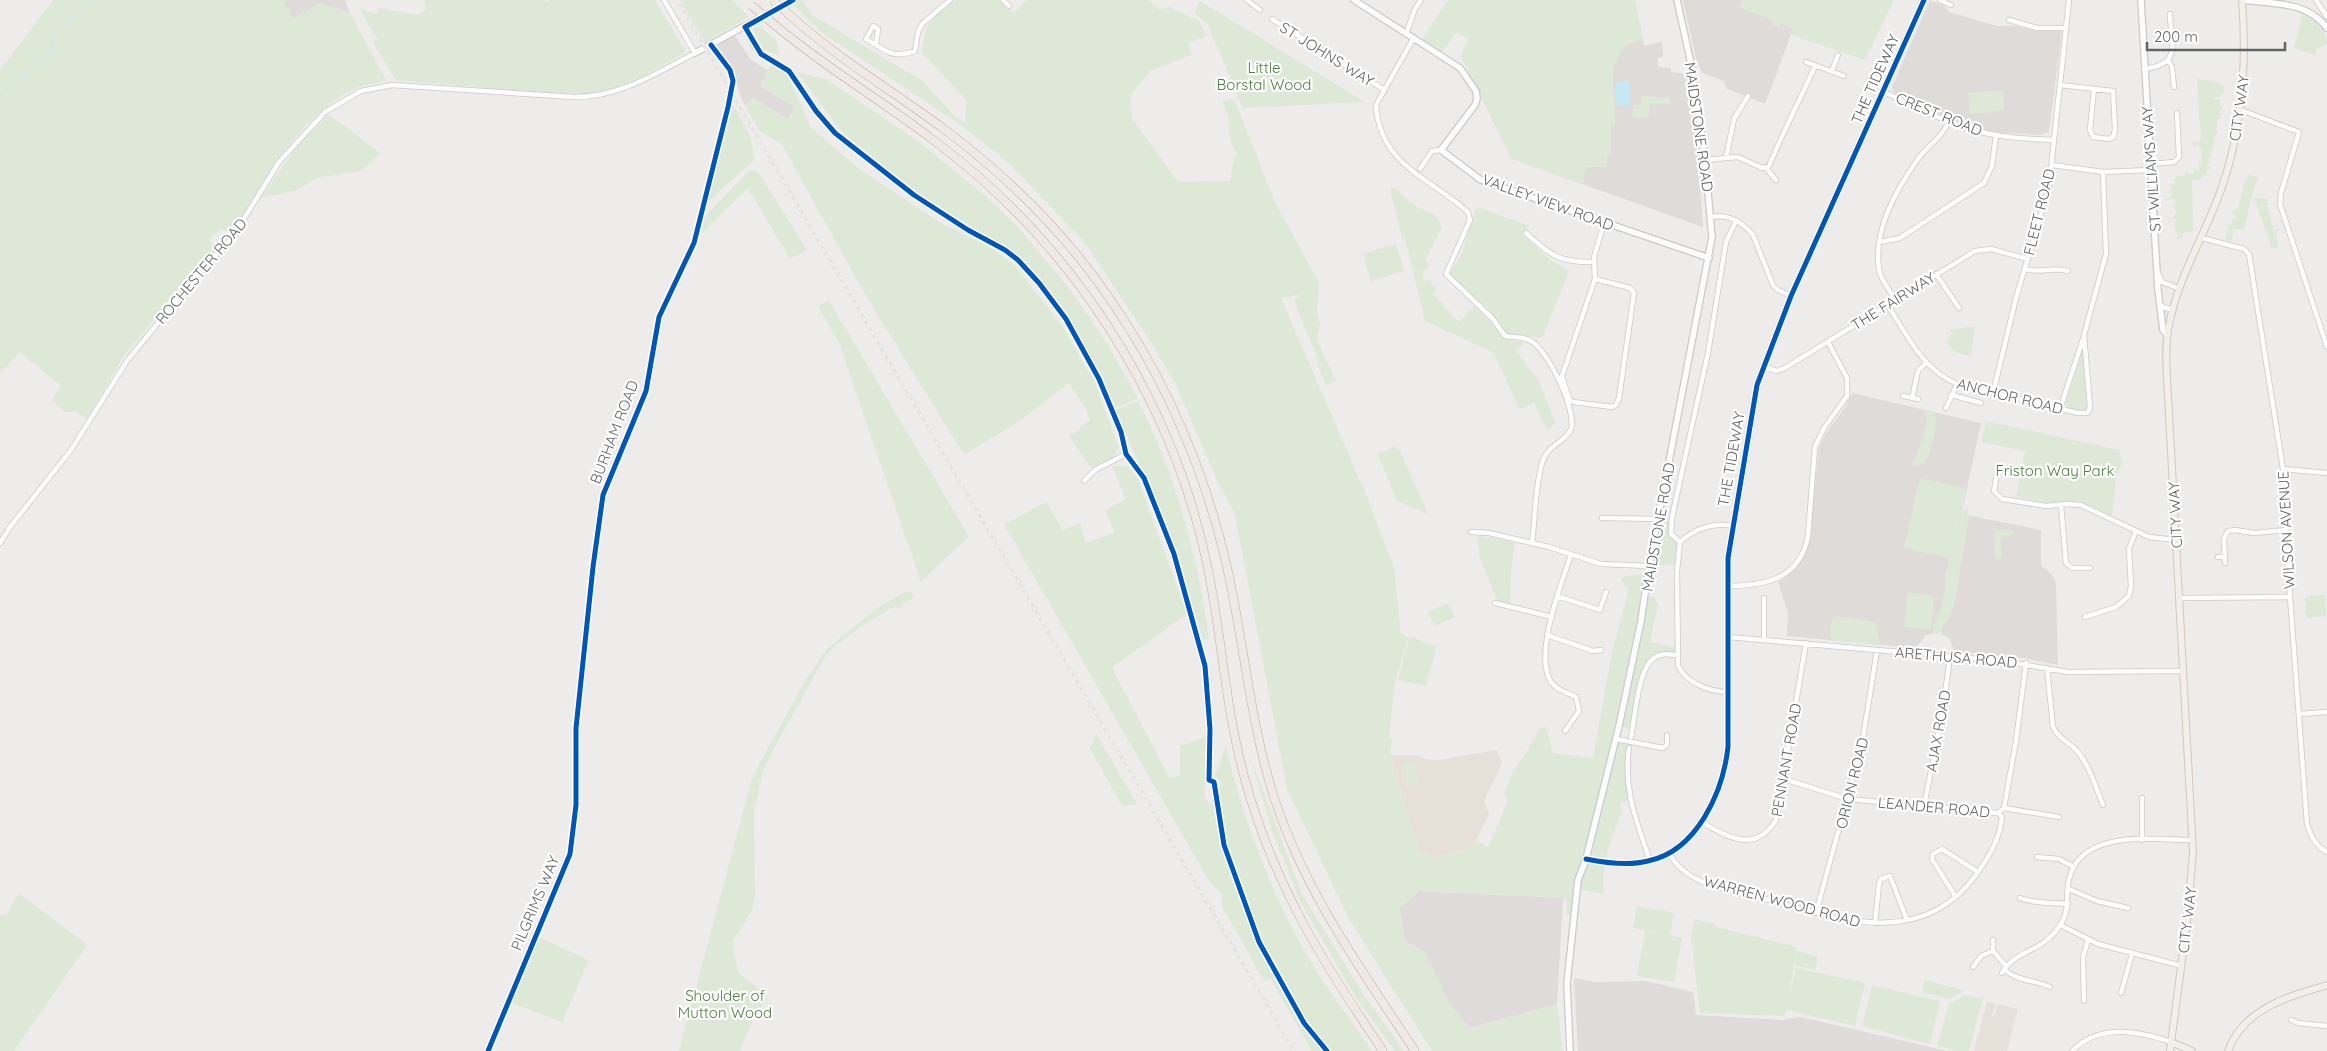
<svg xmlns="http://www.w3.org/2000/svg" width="2327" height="1051" viewBox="0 0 2327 1051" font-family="Quicksand,sans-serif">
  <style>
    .commercial { fill: #e6e0d9 }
    .industrial { fill: #dedbda }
    .education { fill: #dedbd9 }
    .green { fill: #dde8d7 }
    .water { fill: #c4e9f2 }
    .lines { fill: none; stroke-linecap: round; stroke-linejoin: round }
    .stream { stroke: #c4e9f2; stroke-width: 1 }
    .street-casing { stroke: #cbcac9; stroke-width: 6 }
    .secondary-casing { stroke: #cacaca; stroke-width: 8 }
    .primary-casing { stroke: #d3c7bb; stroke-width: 8 }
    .highway-casing { stroke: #c2ac9b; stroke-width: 9 }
    .street { stroke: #fcfcfc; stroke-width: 4.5 }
    .secondary { stroke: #fcfcfc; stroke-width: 5.5 }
    .primary { stroke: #f2efea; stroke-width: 6 }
    .highway { stroke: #eee9e4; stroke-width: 8 }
    .rail-casing { stroke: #e3e3e2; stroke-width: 3 }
    .rail { stroke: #fff; stroke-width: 1; stroke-dasharray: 4; stroke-linecap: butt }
    .highway-bridge-casing { stroke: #c2ac9b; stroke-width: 9; stroke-linecap: butt }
    .highway-bridge { stroke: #eee9e4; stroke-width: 8 }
    .cycleway-casing { stroke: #fff; stroke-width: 8 }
    .cycleway { stroke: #0057b8; stroke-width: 5 }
    .labels { text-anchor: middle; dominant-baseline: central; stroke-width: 4.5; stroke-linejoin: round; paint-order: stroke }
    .street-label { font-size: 15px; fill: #5f6466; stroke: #fff }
    .park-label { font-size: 15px; fill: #4b7e3f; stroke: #fff }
  </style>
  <rect width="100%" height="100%" fill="#eeecea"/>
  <path class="commercial" d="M1497,750L1502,763L1484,801L1489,814L1472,848L1433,858L1419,850L1390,755H1417L1426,759L1438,760Z
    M1987,1001L1996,1004L1992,1016L1994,1017L1998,1004L2018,1009L2007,1051H1974Z"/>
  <path class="industrial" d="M285,0H345L350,13L320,3L293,19L283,4Z
    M735,36L751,60L767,70L761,87L796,107L788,119L753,98L745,105L741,98L734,73L716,46Z
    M1420,891L1563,898L1557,1004L1469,1028L1449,1003L1425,952L1406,942L1399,908Z
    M1574,978L1595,982L1646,981L1693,992L1696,1015L1783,1020L1801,1017L1947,1051H1578Z"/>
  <path class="education" d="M1456,0H1635L1644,46L1661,42L1662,44L1663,57L1658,58V67L1671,68V72L1686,74L1698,160L1703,227L1512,159L1461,56L1469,39L1456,31Z
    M1683,0H1804L1765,104L1727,89L1724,81L1702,73L1696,58Z
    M1930,0L1944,6L1949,12L1997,26H2016L2036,31H2062L2049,132L2041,135L1993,132L1951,119L1893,92L1892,87Z
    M1852,393L1981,423L1936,633L1926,635L1916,648L1787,636L1788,613L1778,582L1787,576L1805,553L1810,535L1819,448L1825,435L1846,406Z
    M1966,515L2041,530V565L2051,574L2056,583L2058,665L2024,658L1954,651L1950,639L1941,634Z"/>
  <path class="green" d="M53,0H285L284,4L289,9L293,18L320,3L350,13L386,80C373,84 357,86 346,93C294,124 262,183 232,233L221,229L209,240L218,250L197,267L123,357L87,419L76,412H65L52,400L61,386L20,352L0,373V70Z
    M424,0H543L547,2L551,0H655L686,52L638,79L610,89L585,94L541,93L396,80L373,42L378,40L360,9L376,14L378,8L419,15L426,10Z
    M680,0H732L749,17L705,42Z
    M789,0H802L812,15L921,80L956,117L965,123L966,100L921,51L928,24L941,10L955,0H1001L1013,13L1027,0H1149L1160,10L1170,7L1199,21L1207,36L1188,43L1192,55L1150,71L1130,96L1133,120L1178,182L1230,181L1234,156H1238L1232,145L1228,128L1229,118L1222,101L1231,99L1235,101L1274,200L1319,283L1317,311L1320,324L1317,340L1336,381L1326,385L1319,369L1318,359L1294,301L1302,294L1281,298L1368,499L1394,568L1401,633L1408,638L1394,687L1389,737L1392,740L1390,755L1419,850L1433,858L1472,848L1476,840L1488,847L1508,801L1504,794L1513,771L1526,753L1539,729L1546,727L1553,753L1593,758L1612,652L1628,592V589L1621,580L1625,576L1645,575V597H1654L1658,604L1650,642L1677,648V655H1658L1644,670L1633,730L1619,726L1616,739L1629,742L1630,801L1620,803L1622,810C1613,837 1599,866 1604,894L1577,889L1574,916L1567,915V903L1563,898L1420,891L1399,908L1406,942L1425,952L1449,1003L1469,1028L1557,1004L1563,1051H1432L1348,917L1287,789L1235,514L1216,478L1175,383L1154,347L1086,244L1010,164L958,123L821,32Z
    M1448,0H1635L1643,40C1615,46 1626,50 1613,69L1615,125H1611V155L1607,156V167H1586L1583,184L1512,159L1461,56L1469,39L1456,32L1442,52L1422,40Z
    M1742,0H1894L1865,60L1792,35V28L1781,24L1779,27L1773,25V21L1739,7Z
    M1200,1L1365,102L1243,108L1207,23L1194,13Z
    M2303,13C2316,20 2327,28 2327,44L2317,49L2315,55L2294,48Z
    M760,27L776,40L779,55L763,49L753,28Z
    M773,64L787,74L811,128L858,168L939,222L990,247L1014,265L1062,326L1095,383L1119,448L1114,457L1091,468L1069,437L1090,420L1085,407L1069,383L1018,422L964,455L866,296L781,143L759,131L745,105L753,98L788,119L795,107L760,86L767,70Z
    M797,72L827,80L918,141L989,199L1020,229L1068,287L1107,343L1138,399L1114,408L1104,380L1064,310L1020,257L914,191L841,131Z
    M2197,79L2221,82L2219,85L2224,86L2223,95L2220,94V97H2215L2214,99L2221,100L2220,106L2223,107L2220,112L2221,119H2217L2216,131H2218L2213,140L2215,143L2213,147V151H2211L2210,155L2213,158L2209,157L2208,167H2211V169H2208L2206,175H2202V179L2192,180L2193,231L2183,233V238L2175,239L2178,236L2175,226L2167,225H2174L2176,219H2172L2176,213L2175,206L2165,205H2175V199L2165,200L2172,196V193H2164L2172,191V186L2168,185L2174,184V180L2170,179H2176V176L2186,175V171L2191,175L2195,172L2192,169L2199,170V165L2196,164H2202L2201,148L2199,145L2193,146V142L2201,141Z
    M2003,90L2004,111L1970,114L1968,93Z
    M1641,96L1670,98V104H1650L1649,116L1633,118V105H1641Z
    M733,105L751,138L754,160L707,203Z
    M329,115L381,153L362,171L316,178L297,190L261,198L298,145Z
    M750,170L758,172L807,250L790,259L748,188L702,233L704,217Z
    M2249,175L2258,177L2251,198L2244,230L2234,229L2231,241L2220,238L2225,239L2227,232L2220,230L2227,231L2228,226L2223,223L2230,225L2233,219L2225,216L2236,219L2237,216L2233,215V210L2230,209L2238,210L2244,182H2246Z
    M1395,188C1403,194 1412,206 1421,209C1430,213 1440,216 1442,227L1425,260L1429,263L1428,269H1423L1424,281L1429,280L1437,290L1433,294L1459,322L1475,305L1493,325L1504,340L1524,342L1516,351L1537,378L1556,424L1547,430L1534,403L1519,409L1494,353L1425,321L1405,238H1402L1390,189Z
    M2254,198L2269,199L2266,203L2270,204L2267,206L2274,230L2282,229L2276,231L2278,247L2272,249Z
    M1477,207L1530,226L1521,234L1551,260L1569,271L1542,338L1507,333L1489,310L1449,274L1461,256L1472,218Z
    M1396,244L1404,271L1371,281L1363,254Z
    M829,301L967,533L968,537L921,582L839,343L818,306Z
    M1975,326L1971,356L1956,353L1945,341L1953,333L1949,330Z
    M2083,347L2088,409L2083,411L2068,409L2066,402Z
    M1138,401C1176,474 1198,558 1209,639L1203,640L1177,553L1116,410Z
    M1925,410L1935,412C1938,422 1932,457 1923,463C1922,464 1917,465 1915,466L1912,464L1922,441L1927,419Z
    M1986,421L2119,450L2122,462L2116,477L2112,516L2080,501L2045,503L2016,497L2025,451L1981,442Z
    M1395,446L1400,451L1428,514L1397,501L1378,454Z
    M1112,466H1127L1138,479L1187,614L1112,668L1170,779L1180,775V746L1206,737L1204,795L1210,805L1222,782L1215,776L1226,746C1244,823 1274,901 1315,969C1332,997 1354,1023 1372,1051H1312L1270,978L1264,981L1223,908L1221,893L1209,881L1004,524L1046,502L1063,530L1080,523L1086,543L1115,532L1105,511L1126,499Z
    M1920,478L1966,488L1957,532L1963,511L1968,508L1969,518L1955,601L1951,615L1940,632L1936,635L1932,631L1944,598L1946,585L1945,576L1949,558L1904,548Z
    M1672,517L1670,530L1680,542L1677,564L1649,566L1659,519Z
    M2004,529L2015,531V533L2011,536L2000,537L2002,555L1999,561L1995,556L1994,533L1997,530Z
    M1477,536L1515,542L1511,572L1510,604L1498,602L1480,559Z
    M904,592H911L913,597L898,609L896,606L868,622L837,644L826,655L772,752L763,772L754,810L755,894L752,910L732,942L738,972L768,997L752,1022L740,1051H679L751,782L756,770L805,681L827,649L876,609Z
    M1908,592L1934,595L1931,630L1904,627Z
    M2325,595L2326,616L2306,618L2305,610L2308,609L2305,607L2307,606L2305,599L2307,596Z
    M1448,603L1455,617L1435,626L1428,612Z
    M1837,616L1871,621L1876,624L1880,642L1878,645L1832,641L1830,626L1833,618Z
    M1413,636L1426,644L1437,645L1426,686L1398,680L1409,639Z
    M1096,734L1137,804L1122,806L1090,748Z
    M1249,753L1302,894L1363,994L1404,1051H1395L1356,998L1300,901L1273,834Z
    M1414,761L1419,783L1406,786L1401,764Z
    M19,893L87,945L14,1051H0V915H6Z
    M1637,906L1674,913L1670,935L1682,938L1674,982L1637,976L1645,931L1660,933L1633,928Z
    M1694,919L1715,924L1716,927L1797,947L1795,960L1797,951L1818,957L1815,970L1794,965L1788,999L1796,968L1865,983L1855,1026L1786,1010L1785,1016L1700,1013L1691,937Z
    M540,938L589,960L562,1022L512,1003L519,981Z
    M1924,980L1964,990V991L1949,999L1922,992Z
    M1872,985L1940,1001L1930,1044L1862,1026Z
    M1965,995L1983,999L1969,1051H1957L1937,1045L1949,1004Z"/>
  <path class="water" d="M1615,82H1629V105H1615Z"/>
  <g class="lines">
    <path class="stream" d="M0,96L53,50L51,38L93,0"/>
    <defs>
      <path id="street" d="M1003,0L1009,6
        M1247,0L1260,10
        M1940,0L1951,5
        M2316,0L2327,17
        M1272,19L1383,89
        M2009,20L2037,28H2066
        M745,27C749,36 754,50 763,55C771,61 782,63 789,71C806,91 816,117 837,134C872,164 910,193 949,218C971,232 996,242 1017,259C1060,295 1117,399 1126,454L1095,470L1084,481
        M1406,34L1415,9L1421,0
        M1413,39L1376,105C1380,166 1431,178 1468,212L1470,220L1446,274L1493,319L1505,336C1513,338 1523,336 1531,341C1548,350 1577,411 1571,429C1565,444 1546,443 1541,467C1535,491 1535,518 1532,543
        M876,45L878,29L873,26L866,39C886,51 892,59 915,51L918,32L922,24L950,0
        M2168,60L2172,67L2174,87
        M1806,62L1844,76
        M2144,69C2184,64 2170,42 2170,14
        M1832,71L1838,55
        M2060,85L2113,91L2115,128L2114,136L2109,139L2093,137L2090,130L2094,89
        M1884,92C1915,106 1947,124 1981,132C2005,138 2029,139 2054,140
        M2241,110L2299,132L2281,193L2280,204L2327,347
        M1726,158L1738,157L1762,168L1769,166C1783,132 1800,100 1815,66
        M1705,160L1726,158L1734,119L1748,96
        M2151,164L2174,162L2179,157L2177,113
        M2052,165L2103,172L2151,170
        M1766,168L1776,180
        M1420,169L1432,151L1441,150
        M1711,217C1728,214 1742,222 1753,235L1773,285L1778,290L1791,296
        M1526,233C1550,255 1560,263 1594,262
        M2202,238L2244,249L2249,254L2283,469L2290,597L2307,824C2311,836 2315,846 2327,852
        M1880,242L1900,238L1984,183L1992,166L1996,135
        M2025,269C2041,274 2052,266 2068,271
        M2158,273L2162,282L2180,289
        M1936,274L1959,308
        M1595,279L1630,288L1634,293L1619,398L1616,405L1612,407L1573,402L1569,399L1562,376L1595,279L1594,257L1604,223
        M1895,299C1890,291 1880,279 1879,269C1873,230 1896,190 1918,159C1928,145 1942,138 1949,121
        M1887,304C1907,335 1922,369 1957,384L2078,413H2088L2090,407L2084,335L2106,254L2103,172
        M2160,306L2173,310
        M1764,367L1777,371L1785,368L1975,251L1991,249L2028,259
        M1993,393L2016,298L2049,187L2069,0
        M1951,395L1981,403
        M1903,396L1918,399
        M1912,398L1918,371L1926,363
        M1946,408L1957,384
        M2060,409L2084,336
        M1998,468L1994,491L2002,499L2046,506L2068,504L2081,505L2149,537L2176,540
        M2283,469L2327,473
        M2061,505L2066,563L2072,568H2090
        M1602,518L1659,519
        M1471,532L1489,533L1549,547L1601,564L1649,566
        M1680,542L1671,534L1672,517L1708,353L1726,242L1736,221
        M1680,542L1677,571L1678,665C1685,683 1711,692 1728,692
        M1680,542C1694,529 1713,522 1733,526
        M0,543L10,527L71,450L127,361L197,275L232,238L279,162L325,112L361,91L392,85L573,97C618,98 657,73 695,53L664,0
        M2218,557H2225
        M2225,563L2224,539L2228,531L2235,530L2254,533L2286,530
        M1727,586C1765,586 1800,579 1808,536L1815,447L1824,428L1847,396V378L1828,342
        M1557,596L1600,610L1606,592
        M1764,598V640
        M2180,598L2290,597
        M1495,603L1552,617
        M2085,617L2116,607L2129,596L2131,586L2129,549L2136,531
        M1547,635L1593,651L1601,650
        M1728,637L2002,661L2068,672L2184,671
        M2047,668L2053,727C2058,739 2070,742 2078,752C2090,767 2096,788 2103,805
        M2299,714L2327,712
        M1565,731L1579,711L1576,697C1566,692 1553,689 1549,678C1536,649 1561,584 1571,555
        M1631,737C1635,718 1638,668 1654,658C1661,653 1669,654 1677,655
        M1616,739L1663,748L1667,745V735
        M1629,748C1623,791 1637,822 1650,861
        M1784,779L1848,799L1998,813
        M1924,806L1943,710L1950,656
        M2004,808L2059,817
        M1998,813L2004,808L2016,741L2026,663
        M1701,822C1728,837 1755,854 1776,820L1806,643
        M2142,840V798
        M1669,853C1686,886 1733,891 1765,899C1838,919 1921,950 1976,875C1988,858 2000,840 2002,817L1998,813
        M2037,857L2059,859L2074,867
        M2069,889L2097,901L2128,908
        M1955,896L1932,859L1933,854L1942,849L1978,872
        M2020,898C2033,904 2053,902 2068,904
        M1816,913L1862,744L1877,650
        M1875,923L1879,884L1881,879L1890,876L1907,920
        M2060,925L2098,944L2182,966
        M1993,940V951L2006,966
        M1973,967L1981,956L1993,951
        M2004,969C2017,982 2034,979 2050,987
        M2002,973C2013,952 2039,952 2055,932C2073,910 2064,902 2069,879C2081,828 2155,840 2193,840
        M2121,993L2132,954
        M2084,1001L2083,957L2088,940
        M2291,1020L2298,1023L2327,1026
        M488,1051L570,854L576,805V728L593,567L603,495L646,391L659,317L694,243L728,107L733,81L730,70L711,45
        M2072,1051C2099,1023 2137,1031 2171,1042"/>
      <path id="secondary" d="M1354,0L1460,68L1476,91L1477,99L1475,105L1441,150L1481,180L1709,258
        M2141,0L2158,290L2163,330L2167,335
        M2242,0C2273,4 2307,1 2327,28
        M695,53L793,0
        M1586,859C1606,863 1628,866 1648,861C1697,851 1723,792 1728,747V558L1757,385L1791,296L1924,0
        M1570,1051L1567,983L1578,880L1586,859L1619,726L1641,621L1649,566L1712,237L1705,160L1690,59L1677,0"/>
      <path id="primary" d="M2171,1042L2192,1051
        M2170,1051L2187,922L2193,852L2167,378C2166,361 2165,342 2169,325C2178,277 2206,233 2222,187C2243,126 2247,64 2242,0
        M2228,1051C2243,1009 2289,996 2327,985"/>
      <path id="highway" d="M793,18C840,60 894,92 944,129C1008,177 1065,233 1110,299C1166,380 1205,471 1227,567C1244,643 1250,720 1273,794C1303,889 1360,968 1415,1051
        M776,26C826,68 881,100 932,139C1002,191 1062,255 1109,328C1157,403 1192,487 1209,574C1222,641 1226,710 1244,776C1273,883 1321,960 1383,1051"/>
    </defs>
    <use href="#street" class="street-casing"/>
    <use href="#secondary" class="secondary-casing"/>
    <use href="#primary" class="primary-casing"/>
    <use href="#highway" class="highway-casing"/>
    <use href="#street" class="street"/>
    <use href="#secondary" class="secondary"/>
    <use href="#primary" class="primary"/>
    <use href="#highway" class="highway"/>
    <defs>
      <path id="rail" d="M677,0L1294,1051"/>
    </defs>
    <use href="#rail" class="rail-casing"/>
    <use href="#rail" class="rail"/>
    <defs>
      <path id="highway-bridge" d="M773,0L793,18
        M751,5L776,26"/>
    </defs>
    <use href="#highway-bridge" class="highway-bridge-casing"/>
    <use href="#highway-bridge" class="highway-bridge"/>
    <defs>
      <path id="cycleway" d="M793,0L745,27L761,54L789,71L816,111L835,133L914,195L968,230L1005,250L1018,260L1039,283L1066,319L1099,379L1121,432L1126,454L1144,478L1174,554L1205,666L1210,729L1209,780L1214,782L1224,845L1259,942L1304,1023L1327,1051
        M1586,859C1606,863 1628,866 1648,861C1697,851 1723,792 1728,747V558L1757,385L1791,296L1924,0
        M488,1051L570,854L576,805V728L593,567L603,495L646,391L659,317L694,243L728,107L733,81L730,70L711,45"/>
    </defs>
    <use href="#cycleway" class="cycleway-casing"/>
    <use href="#cycleway" class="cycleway"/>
  </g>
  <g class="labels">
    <g class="street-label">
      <text transform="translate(1327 54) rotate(32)">ST JOHNS WAY</text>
      <text transform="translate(1875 79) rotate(-66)">THE TIDEWAY</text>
      <text transform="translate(2239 108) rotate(-82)">CITY WAY</text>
      <text transform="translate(1939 114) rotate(22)">CREST ROAD</text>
      <text transform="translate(1699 127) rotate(82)">MAIDSTONE ROAD</text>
      <text transform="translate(2151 169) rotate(-94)">ST WILLIAMS WAY</text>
      <text transform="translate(1548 202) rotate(20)">VALLEY VIEW ROAD</text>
      <text transform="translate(2039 212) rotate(-76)">FLEET ROAD</text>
      <text transform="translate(201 271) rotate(-50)">ROCHESTER ROAD</text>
      <text transform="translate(1893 301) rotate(-32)">THE FAIRWAY</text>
      <text transform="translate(2010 396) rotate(14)">ANCHOR ROAD</text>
      <text transform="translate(614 432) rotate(-69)">BURHAM ROAD</text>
      <text transform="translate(1731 459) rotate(-80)">THE TIDEWAY</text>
      <text transform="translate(2175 515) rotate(-93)">CITY WAY</text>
      <text transform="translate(1658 527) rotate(-80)">MAIDSTONE ROAD</text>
      <text transform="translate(2286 530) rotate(-93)">WILSON AVENUE</text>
      <text transform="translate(1956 657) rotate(5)">ARETHUSA ROAD</text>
      <text transform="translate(1938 731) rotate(-80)">AJAX ROAD</text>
      <text transform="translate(1786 760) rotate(-80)">PENNANT ROAD</text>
      <text transform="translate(1852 783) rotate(-76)">ORION ROAD</text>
      <text transform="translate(1934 807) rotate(5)">LEANDER ROAD</text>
      <text transform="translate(1782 901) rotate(15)">WARREN WOOD ROAD</text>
      <text transform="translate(535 903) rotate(-67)">PILGRIMS WAY</text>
      <text transform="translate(2187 920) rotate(-83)">CITY WAY</text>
    </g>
    <g class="park-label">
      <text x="1264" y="67">Little<tspan x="1264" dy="17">Borstal Wood</tspan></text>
      <text x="2055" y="470">Friston Way Park</text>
      <text x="725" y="995">Shoulder of<tspan x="725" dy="17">Mutton Wood</tspan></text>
    </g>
  </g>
  <path d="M2147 42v8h138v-8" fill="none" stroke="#5f6466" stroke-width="2.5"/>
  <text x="2154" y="42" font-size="15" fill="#5f6466" stroke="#ffffff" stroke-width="4" paint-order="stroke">200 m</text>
</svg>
